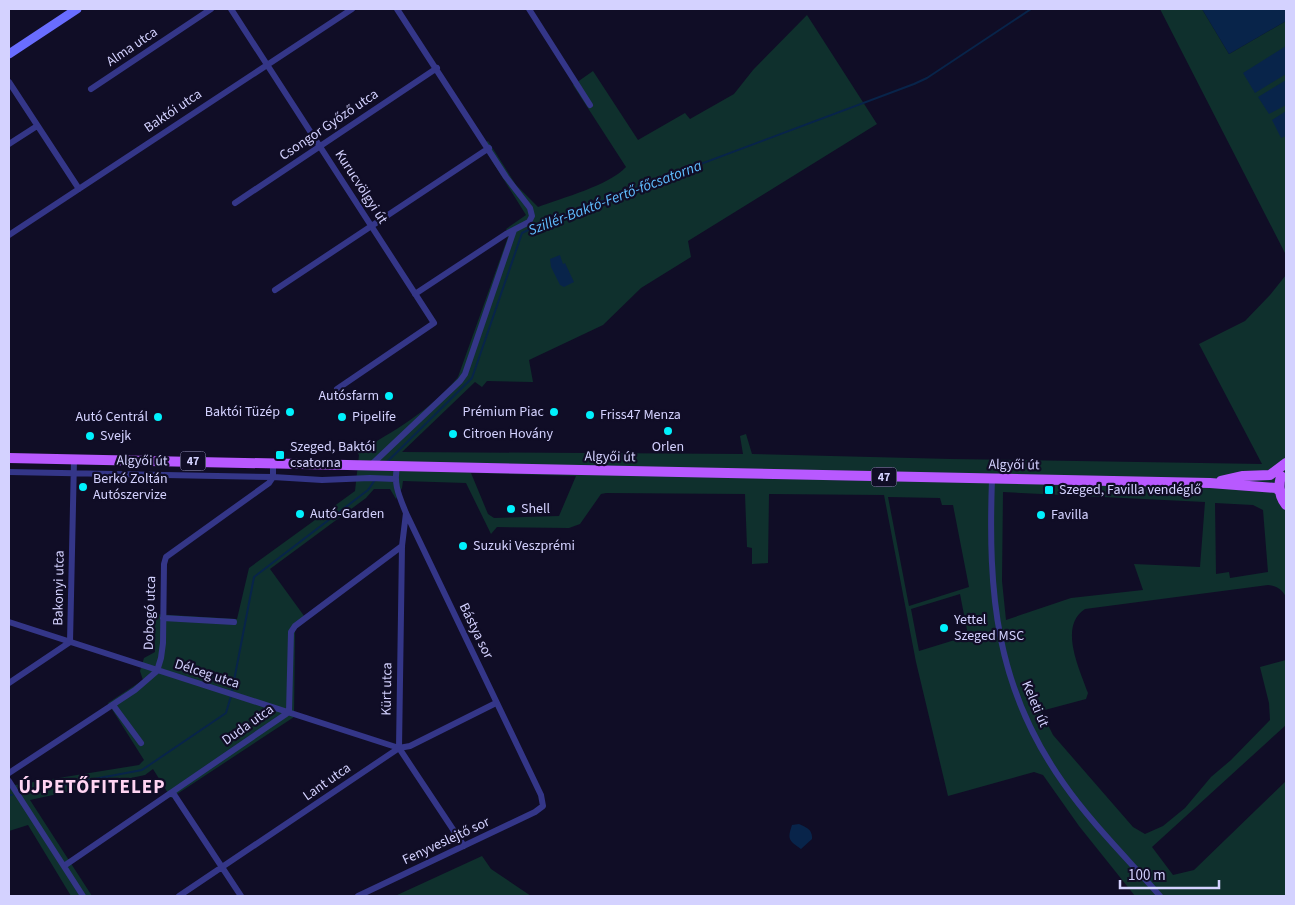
<svg xmlns="http://www.w3.org/2000/svg" width="1295" height="905" viewBox="0 0 1295 905" font-family="'Source Sans 3',sans-serif">
  <style>
    .green { fill: #0f302d; fill-rule: evenodd }
    .water { fill: #08244a }
    .lines { fill: none; stroke-linecap: round; stroke-linejoin: round }
    .stream { stroke: #08244a; stroke-width: 2 }
    .street { stroke: #343688; stroke-width: 6 }
    .secondary { stroke: #696dff; stroke-width: 9 }
    .primary { stroke: #b859ff; stroke-width: 10 }
    .poi-dot { fill: #00f1fd; stroke: #100d26; stroke-width: 2 }
    .labels { text-anchor: middle; dominant-baseline: central; stroke-width: 4.5; stroke-linejoin: round; paint-order: stroke }
    .shield { fill: #100d26; stroke: #9997be; stroke-width: 1 }
    .shield-label { font-size: 12px; font-weight: bold; fill: #d4d2ff }
    .street-label { font-size: 14px; fill: #d4d2ff; stroke: #100d26 }
    .poi-label { font-size: 14px; fill: #d4d2ff; stroke: #100d26; text-anchor: start }
    .water-label { font-size: 15px; font-style: italic; fill: #60beff; stroke: #100d26 }
    .district-label { font-size: 19px; font-weight: bold; letter-spacing: 1px; fill: #ffd4f2; stroke: #100d26 }
  </style>
  <rect width="100%" height="100%" fill="#100d26"/>
  <path class="green" d="M1160,9H1202L1229,54L1286,21V255Z
    M807,15L877,124L688,241L691,257L641,288L603,325L529,360L533,382L487,381L482,387L475,382L402,452L743,454L740,436L746,434L752,454L951,459L1262,464L1199,344L1245,321L1270,295L1286,275V597C1282,589 1276,586 1268,585L1085,609C1058,626 1080,670 1088,693L1086,699L1041,711L1053,735L1133,827L1145,834L1163,826L1185,808L1211,777L1231,760L1270,720L1269,703L1260,667L1286,660V725L1152,847L1173,875L1194,870L1286,781V896H1135L1079,826L1043,775L1034,772L948,796L916,662L884,495L769,494L768,563L752,564V548L747,547L745,494L606,493L601,494L580,524L569,528L497,527L491,534L466,483L403,481L402,488L396,499L390,489H374L366,498L270,569L307,620L295,630L294,717L171,798L153,769L145,775L30,800L92,896H71L28,825L9,831V786L139,765L144,760L108,703L143,680L140,671L144,658L155,652L154,614L237,619L249,568L355,491L359,455L357,452C394,432 432,409 458,377L509,234L506,229L526,215L482,145L488,141L516,185L538,207C562,198 610,185 626,167L573,85L593,71L638,140L685,113L690,119L734,94L753,70ZM471,473L576,476L559,516L494,518L488,514ZM1003,492L1205,502L1200,567L1134,564L1143,590L1071,598L1006,620L1002,581ZM888,497L940,498L942,505H953L969,587L909,606ZM1215,503L1253,505L1263,510L1268,572L1230,578L1229,572L1216,574ZM960,594L967,630L958,639L919,651L911,609Z
    M482,856L491,869L531,896H395Z"/>
  <path class="water" d="M1202,9H1286V21L1229,54Z
    M1286,46V74L1255,93L1243,73Z
    M1286,80V105L1269,114L1258,97Z
    M1286,111V136L1281,138L1272,120Z
    M560,255L563,264L565,263L574,282L564,287L560,285L551,267L550,259Z
    M799,824C805,827 813,829 812,839L801,849C789,840 787,840 792,825Z"/>
  <g class="lines">
    <path class="stream" d="M388,461L472,378L522,233L538,225L914,84L927,78L1031,9
      M232,691L254,577L368,490L375,480
      M25,792L142,770L226,713L231,696
      M9,795H12"/>
    <path class="street" d="M231,9L434,323L337,389
      M397,9L506,177L530,208L532,216L529,222L506,234L415,294
      M529,9L590,105
      M9,82L79,189
      M91,89L211,9
      M9,144L37,126
      M235,203L437,68
      M9,235L352,9
      M275,290L489,148
      M371,465L460,381L465,374L514,230
      M9,472L273,477L322,480L370,478L396,479
      M992,479C988,593 995,687 1064,784C1092,824 1128,859 1160,896
      M406,513L402,546L399,748L464,846
      M163,618L234,622
      M9,622L399,748
      M9,683L70,642L74,460
      M113,705L141,743
      M9,773L135,690L157,671L161,658L163,643L164,564L166,557L269,483L273,477V462
      M9,781L83,896
      M173,793L241,896
      M64,866L289,712L291,632L295,626L402,546
      M179,896L399,748L410,746L496,703
      M358,896L535,812L543,806L541,795L406,513C400,498 392,482 398,465"/>
    <path class="secondary" d="M9,54L77,9"/>
    <path class="primary" d="M9,458L1210,483L1276,488L1286,496
      M1281,476C1278,487 1279,496 1286,505
      M1221,481L1243,476L1270,475L1286,463"/>
  </g>
  <g class="poi-dot">
    <circle cx="389" cy="396" r="5"/>
    <circle cx="290" cy="412" r="5"/>
    <circle cx="554" cy="412" r="5"/>
    <circle cx="590" cy="415" r="5"/>
    <circle cx="158" cy="417" r="5"/>
    <circle cx="342" cy="417" r="5"/>
    <circle cx="668" cy="431" r="5"/>
    <circle cx="453" cy="434" r="5"/>
    <circle cx="90" cy="436" r="5"/>
    <rect x="275" y="450" width="10" height="10" rx="2.5"/>
    <circle cx="83" cy="487" r="5"/>
    <rect x="1044" y="485" width="10" height="10" rx="2.5"/>
    <circle cx="511" cy="509" r="5"/>
    <circle cx="300" cy="514" r="5"/>
    <circle cx="1041" cy="515" r="5"/>
    <circle cx="463" cy="546" r="5"/>
    <circle cx="944" cy="628" r="5"/>
  </g>
  <g class="labels">
    <g class="shield">
      <rect x="180.5" y="451.5" width="25" height="19" rx="4"/>
      <rect x="871.5" y="467.5" width="25" height="19" rx="4"/>
    </g>
    <g class="shield-label">
      <text x="193" y="461">47</text>
      <text x="884" y="477">47</text>
    </g>
    <g class="street-label">
      <text transform="translate(132 47) rotate(-34)">Alma utca</text>
      <text transform="translate(173 111) rotate(-34)">Baktói utca</text>
      <text transform="translate(329 125) rotate(-34)">Csongor Győző utca</text>
      <text transform="translate(361 187) rotate(57)">Kurucvölgyi út</text>
      <text transform="translate(610 457) rotate(1)">Algyői út</text>
      <text transform="translate(142 461) rotate(1)">Algyői út</text>
      <text transform="translate(1014 465) rotate(1)">Algyői út</text>
      <text transform="translate(59 588) rotate(-89)">Bakonyi utca</text>
      <text transform="translate(150 613) rotate(-88)">Dobogó utca</text>
      <text transform="translate(476 631) rotate(64)">Bástya sor</text>
      <text transform="translate(207 674) rotate(18)">Délceg utca</text>
      <text transform="translate(387 689) rotate(-89)">Kürt utca</text>
      <text transform="translate(1035 704) rotate(67)">Keleti út</text>
      <text transform="translate(248 725) rotate(-35)">Duda utca</text>
      <text transform="translate(327 782) rotate(-35)">Lant utca</text>
      <text transform="translate(446 841) rotate(-25)">Fenyveslejtő sor</text>
    </g>
    <g class="poi-label">
      <text x="379" y="396" text-anchor="end">Autósfarm</text>
      <text x="280" y="412" text-anchor="end">Baktói Tüzép</text>
      <text x="544" y="412" text-anchor="end">Prémium Piac</text>
      <text x="600" y="415">Friss47 Menza</text>
      <text x="148" y="417" text-anchor="end">Autó Centrál</text>
      <text x="352" y="417">Pipelife</text>
      <text x="463" y="434">Citroen Hovány</text>
      <text x="100" y="436">Svejk</text>
      <text x="290" y="447">Szeged, Baktói<tspan x="290" dy="16">csatorna</tspan></text>
      <text x="668" y="447" text-anchor="middle">Orlen</text>
      <text x="93" y="479">Berkó Zoltán<tspan x="93" dy="16">Autószervize</tspan></text>
      <text x="1059" y="490">Szeged, Favilla vendéglő</text>
      <text x="521" y="509">Shell</text>
      <text x="310" y="514">Autó-Garden</text>
      <text x="1051" y="515">Favilla</text>
      <text x="473" y="546">Suzuki Veszprémi</text>
      <text x="954" y="620">Yettel<tspan x="954" dy="16">Szeged MSC</tspan></text>
    </g>
    <g class="water-label">
      <text transform="translate(615 198) rotate(-21)">Szillér-Baktó-Fertő-főcsatorna</text>
    </g>
    <g class="district-label">
      <text x="92" y="787">ÚJPETŐFITELEP</text>
    </g>
  </g>
  <rect width="1295" height="905" fill="none" stroke="#d4d2ff" stroke-width="20"/>
  <path d="M1120 880v8h99v-8" fill="none" stroke="#d4d2ff" stroke-width="2.5"/>
  <text x="1128" y="880" font-size="15" fill="#d4d2ff" stroke="#100d26" stroke-width="4" paint-order="stroke">100 m</text>
</svg>
